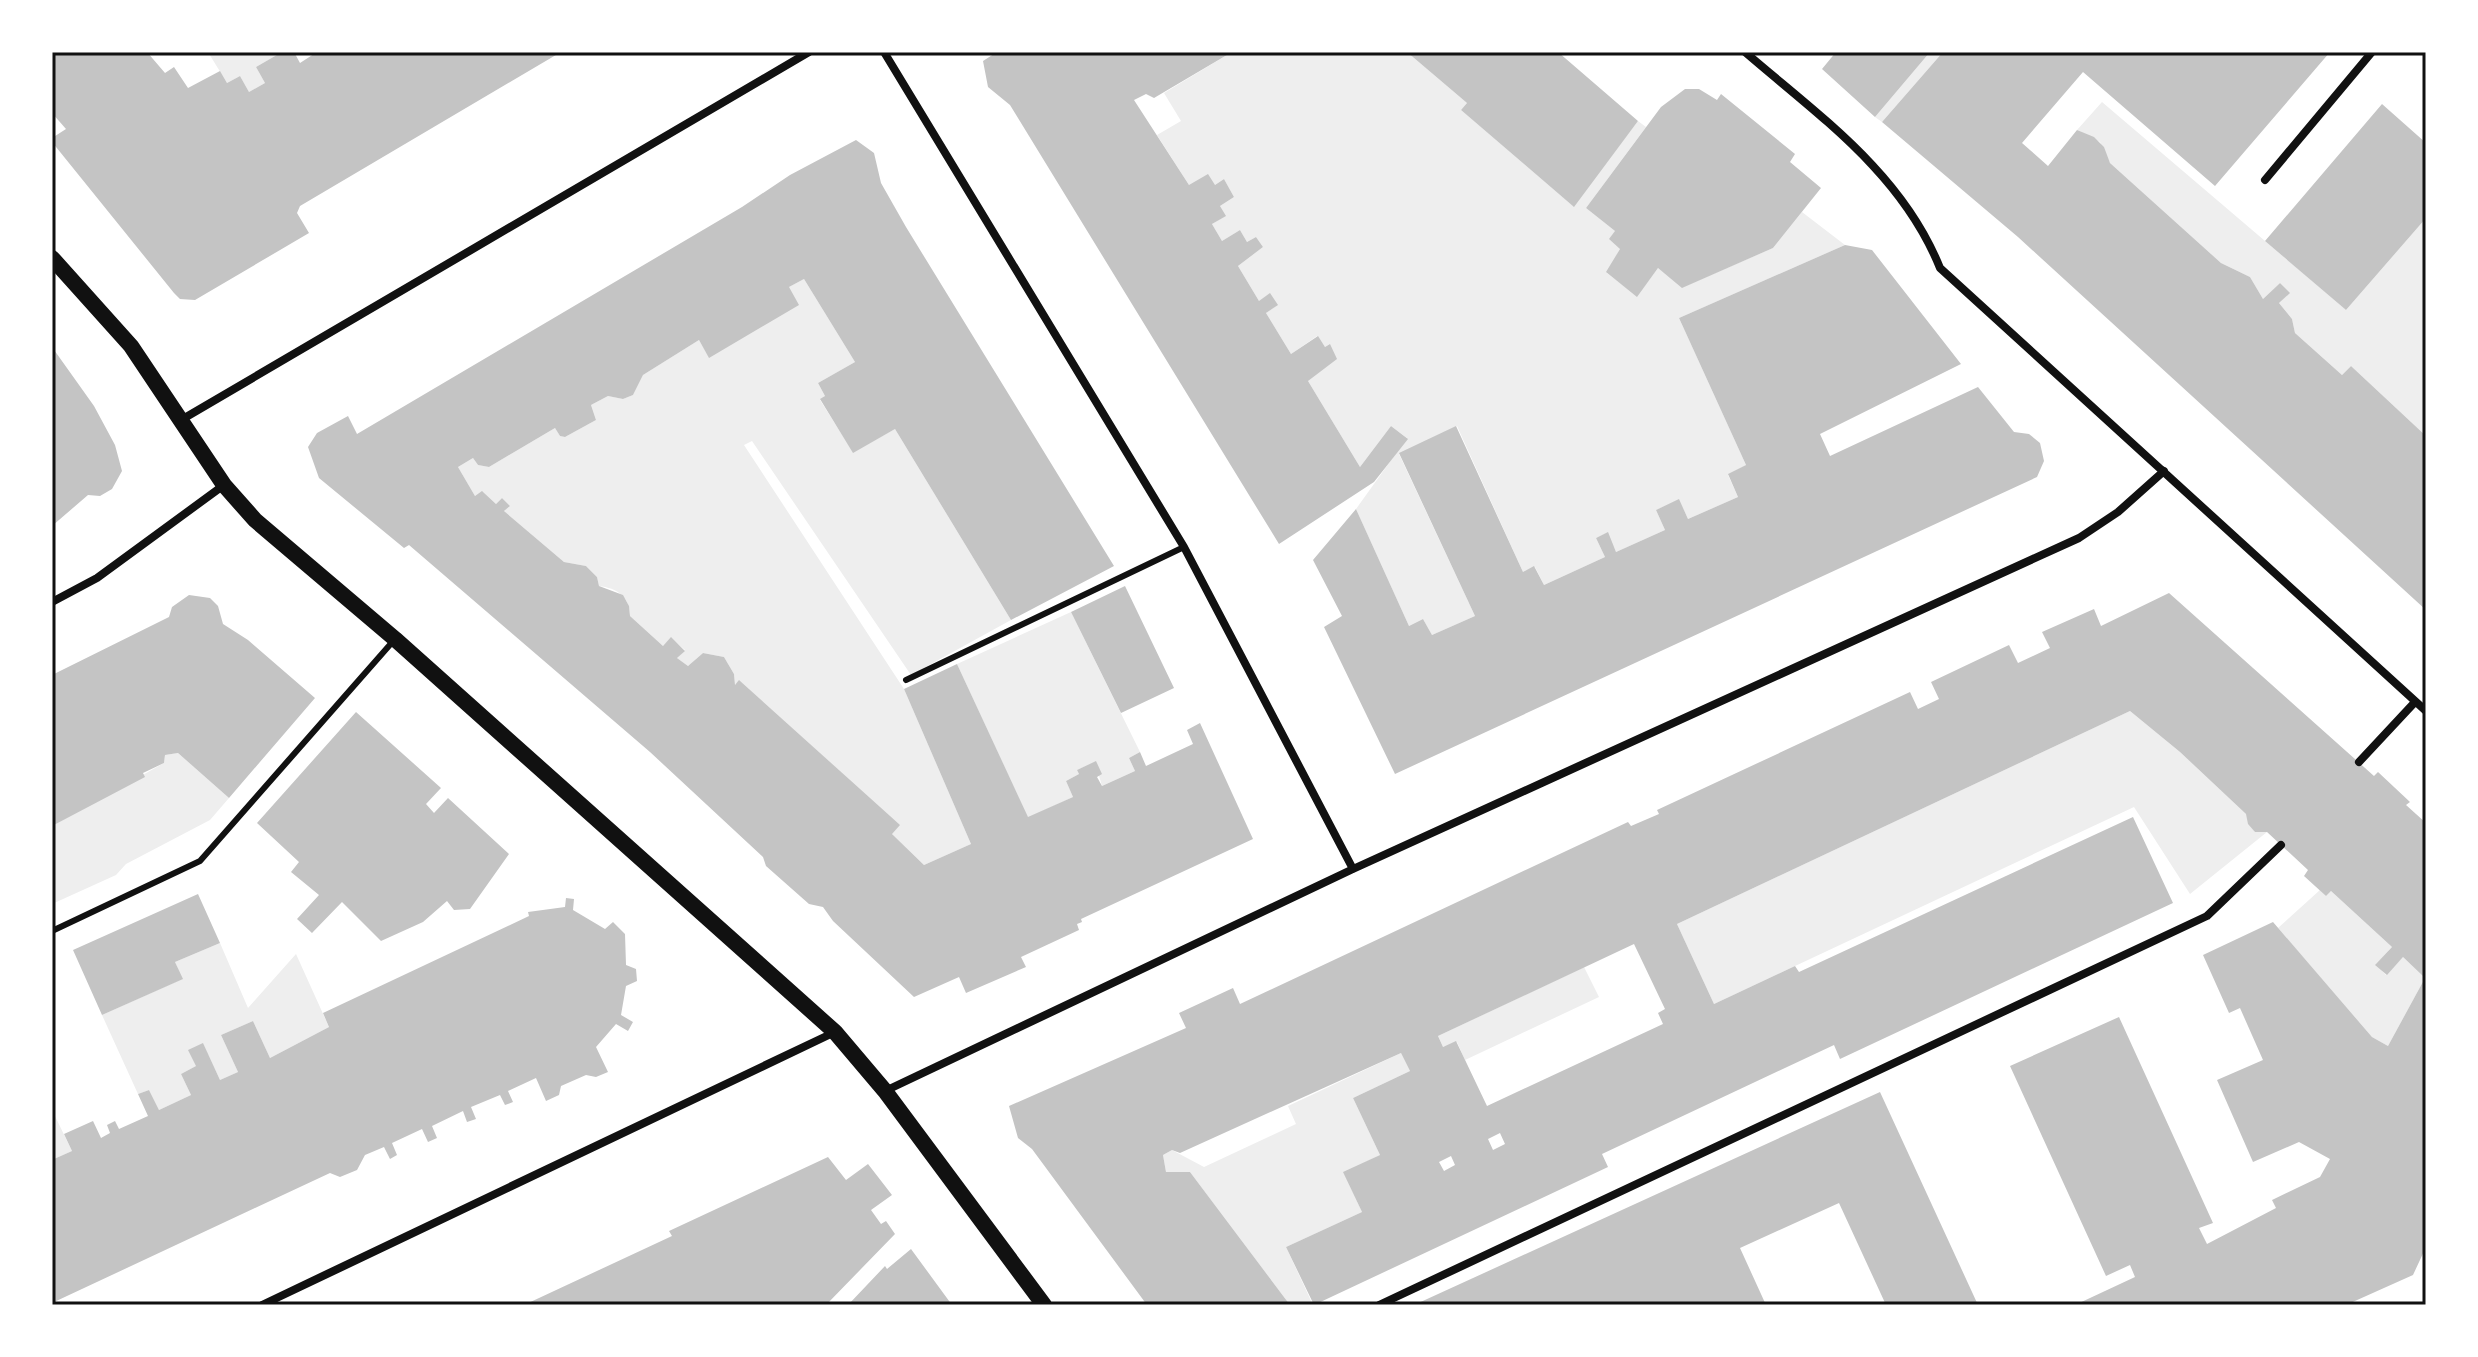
<svg xmlns="http://www.w3.org/2000/svg" width="2478" height="1357" viewBox="0 0 2478 1357" font-family="Raleway,sans-serif">
  <style>
    .green { fill: #eee }
    .building { fill: #c4c4c4; fill-rule: evenodd }
    .lines { fill: none; stroke-linecap: round; stroke-linejoin: round }
    .service { stroke: #111; stroke-width: 6 }
    .minor { stroke: #111; stroke-width: 8 }
    .secondary { stroke: #111; stroke-width: 16 }
    .neatline { fill: none; stroke: #111; stroke-width: 3 }
  </style>
  <rect width="100%" height="100%" fill="#fff"/>
  <path class="green" d="M208,52H282L256,67L265,83L249,92L240,76L227,83Z
    M1232,52H1407L1467,103L1461,110L1573,206L1638,121L1646,127L1586,208L1615,231L1620,249L1607,273L1637,296L1658,268L1683,287L1773,248L1802,212L1845,245L1679,318L1746,465L1728,475L1738,497L1688,519L1679,500L1656,510L1665,530L1616,552L1607,533L1596,538L1605,557L1544,585L1535,567L1523,572L1457,426L1399,454L1475,616L1432,635L1423,619L1409,626L1356,509L1407,438L1391,426L1360,467L1308,381L1330,344L1325,347L1317,336L1291,354L1266,313L1277,305L1259,301L1238,266L1263,247L1256,237L1247,242L1240,230L1222,241L1212,224L1225,216L1220,206L1234,197L1224,179L1215,185H1189L1157,135L1181,121L1164,93Z
    M1930,52H1943L1882,122L1875,117Z
    M2102,102L2346,310L2426,218V436L2351,366L2342,375L2295,333L2292,319L2279,303L2289,293L2280,283L2263,299L2250,277L2221,263L2110,163L2100,142L2077,130Z
    M804,279L855,362L818,383L825,396L820,400L853,452L895,429L1011,620L911,675L752,441L744,445L904,689L971,844L924,865L892,834L842,773L740,681L735,685L734,674L724,657L703,653L688,666L677,658L685,650L671,638L663,646L630,616C630,597 617,588 599,586L597,577L586,566L564,562L504,511L510,506L502,498L496,504L483,492L475,496L458,467L473,458L478,465L489,467L555,428L560,436L565,437L596,420L591,405L608,396L623,399L633,395L643,375L699,340L709,357L789,287Z
    M1071,612L1140,752L1129,758L1135,771L1102,786L1095,762L1077,770L1079,774L1066,781L1073,797L1028,818L957,664Z
    M2130,711L2180,752L2246,814L2255,832H2267L2190,894L2134,807L1714,1004L1677,924Z
    M178,753L229,798L210,820L126,864L116,875L52,904V826L164,763L165,755Z
    M2320,890L2326,896L2331,891L2392,947L2376,964L2386,975L2403,957L2425,978L2388,1046L2372,1037L2278,928Z
    M220,943L248,1008L296,954L329,1027L270,1058L253,1021L221,1035L238,1072L220,1080L203,1044L196,1066L181,1074L191,1095L159,1110L149,1090L138,1094L102,1015L182,979L175,962Z
    M1584,967L1599,997L1465,1060L1457,1042L1443,1047L1438,1036Z
    M1401,1053L1410,1071L1353,1098L1380,1155L1344,1173L1362,1212L1286,1247L1313,1305H1290L1190,1172H1166L1163,1155L1172,1150L1204,1167L1296,1124L1288,1106Z
    M52,1110L72,1151L54,1159L52,1154Z"/>
  <path class="building" d="M52,52H147L165,73L174,67L188,88L220,71L227,83L240,76L249,92L265,83L256,67L282,52L285,55L294,52L300,63L317,52H561L300,206L297,213L309,233L195,300L180,299L174,293L52,142V138L66,129L52,113Z
    M997,52H1232L1154,98L1146,94L1134,100L1189,185L1208,174L1215,185L1224,179L1234,197L1220,206L1226,216L1212,224L1222,241L1240,230L1247,242L1256,237L1263,247L1238,266L1259,301L1270,293L1278,305L1266,313L1291,354L1318,336L1325,347L1330,344L1337,359L1308,381L1360,467L1391,426L1408,439L1374,482L1279,544L1010,105L988,87L983,61Z
    M1407,52H1558L1638,121L1574,207L1461,110L1467,103Z
    M1836,52H1930L1875,117L1822,69Z
    M1943,52H2330L2215,186L2083,72L2022,143L2048,166L2077,130L2094,137L2104,147L2110,163L2221,263L2250,277L2263,299L2280,283L2290,293L2279,303L2292,319L2295,333L2342,375L2351,366L2426,436V610L2018,237L1882,122Z
    M1685,89H1699L1717,100L1721,94L1795,154L1790,162L1821,188L1773,248L1682,288L1658,268L1637,297L1606,272L1620,249L1609,239L1615,231L1586,208L1661,107Z
    M2382,104L2426,143V218L2346,310L2265,241Z
    M856,140L874,153L881,183L906,227L1114,566L1011,620L895,429L853,453L820,399L825,396L818,383L855,362L804,279L789,287L799,305L709,358L699,340L643,375L633,395L623,399L608,396L591,405L596,420L565,437L560,436L555,428L489,467L478,465L473,458L458,467L475,496L482,491L496,504L502,498L510,506L504,511L564,562L586,566L597,577L599,586L623,595L629,606L630,616L663,646L671,637L685,651L677,658L688,666L703,653L724,657L734,674L735,685L739,680L900,825L892,834L924,865L971,844L904,689L957,664L1028,817L1073,797L1066,781L1079,774L1077,770L1096,761L1102,774L1097,777L1102,786L1135,771L1129,758L1140,752L1146,766L1193,744L1187,730L1200,723L1253,839L1081,919L1082,922L1077,924L1079,930L1021,957L1026,967L966,993L959,977L914,997L833,921L823,907L809,904L766,866L763,857L650,752L409,545L404,548L319,478L308,447L317,433L348,416L357,434L742,207L790,175Z
    M1845,245L1872,250L1961,364L1820,434L1830,456L1978,387L2014,432L2029,434L2040,443L2044,461L2037,477L1395,774L1324,627L1342,616L1313,560L1356,509L1409,626L1423,619L1432,635L1475,616L1399,453L1456,426L1523,572L1534,566L1544,585L1605,557L1596,538L1608,532L1616,552L1665,530L1656,510L1679,499L1688,519L1738,497L1728,474L1746,465L1679,318Z
    M52,347L94,406L115,445L122,471L112,489L100,496L88,495L52,526Z
    M1125,586L1174,688L1121,713L1071,612Z
    M2169,593L2374,776L2378,772L2410,802L2406,805L2426,823V1247L2413,1275L2346,1305H2075L2135,1277L2130,1265L2106,1276L2010,1066L2119,1017L2213,1223L2199,1228L2207,1244L2276,1208L2272,1200L2320,1177L2330,1159L2299,1142L2253,1162L2217,1080L2263,1060L2240,1008L2229,1013L2203,955L2273,922L2372,1037L2388,1046L2425,978L2403,957L2387,975L2375,965L2392,947L2331,891L2326,896L2304,876L2308,870L2267,832H2255L2248,824L2246,814L2180,752L2130,711L1677,924L1714,1004L1795,966L1799,972L2133,817L2173,903L1840,1059L1834,1045L1602,1154L1608,1167L1314,1305L1286,1247L1362,1212L1343,1172L1380,1155L1353,1098L1410,1071L1401,1053L1180,1153L1172,1150L1163,1155L1166,1172H1190L1290,1305H1147L1032,1149L1018,1138L1009,1106L1186,1028L1179,1013L1233,988L1240,1004L1628,822L1631,826L1659,814L1657,810L1910,692L1918,709L1939,699L1931,682L2009,645L2018,663L2050,648L2042,632L2094,609L2101,626ZM1634,944L1665,1009L1658,1013L1663,1024L1487,1106L1456,1041L1443,1047L1438,1036ZM1500,1133L1505,1144L1493,1150L1488,1139ZM1451,1156L1455,1165L1444,1171L1439,1162Z
    M189,595L210,598L218,606L223,624L248,640L315,698L229,798L178,753L165,755L164,763L143,773L145,777L52,826V675L169,617L172,607Z
    M356,712L441,788L426,804L434,813L448,798L509,854L470,909L454,910L447,901L423,922L381,941L342,902L312,933L297,919L319,895L291,872L299,862L257,823Z
    M198,894L220,943L175,962L183,979L102,1015L73,950Z
    M566,898L574,899L573,910L605,929L613,922L625,934L626,965L636,969L637,981L626,986L621,1015L633,1022L628,1031L616,1024L596,1047L608,1072L596,1077L586,1075L561,1086L559,1095L546,1101L536,1078L508,1091L513,1102L505,1105L500,1095L471,1107L476,1119L467,1122L463,1111L432,1126L437,1138L428,1142L422,1129L392,1143L397,1155L390,1159L384,1147L365,1155L357,1170L340,1177L330,1173L52,1303V1154L54,1159L72,1151L64,1134L93,1121L101,1138L110,1133L107,1125L115,1121L119,1129L148,1116L138,1094L149,1090L159,1110L191,1095L181,1074L196,1066L188,1050L203,1043L220,1080L238,1072L221,1035L253,1021L270,1058L329,1027L323,1013L529,916L528,912L565,907Z
    M1880,1092L1978,1305H1886L1839,1203L1740,1248L1766,1305H1414Z
    M828,1157L846,1180L868,1164L892,1195L871,1210L881,1224L886,1221L895,1234L826,1305H524L672,1236L669,1231Z
    M911,1249L952,1305H848L885,1266L887,1269Z"/>
  <g class="lines">
    <path class="service" d="M906,680L1184,547
      M52,931L200,861L395,639"/>
    <path class="minor" d="M884,52L1184,547L1353,869
      M1745,52C1819,116 1902,173 1940,268L2426,711
      M2265,180L2372,52
      M181,420L809,52
      M52,602L97,578L224,485
      M2359,762L2415,702
      M885,1091L1353,869L2079,538L2118,512L2164,471
      M262,1305L835,1032
      M1379,1305L2207,916L2281,845"/>
    <path class="secondary" d="M52,258L131,346L224,485L255,520L395,639L835,1032L885,1091L1044,1305"/>
  </g>
  <rect width="2478" height="1357" fill="none" stroke="#ffffff" stroke-width="108"/>
  <rect x="54" y="54" width="2370" height="1249" class="neatline"/>
</svg>
